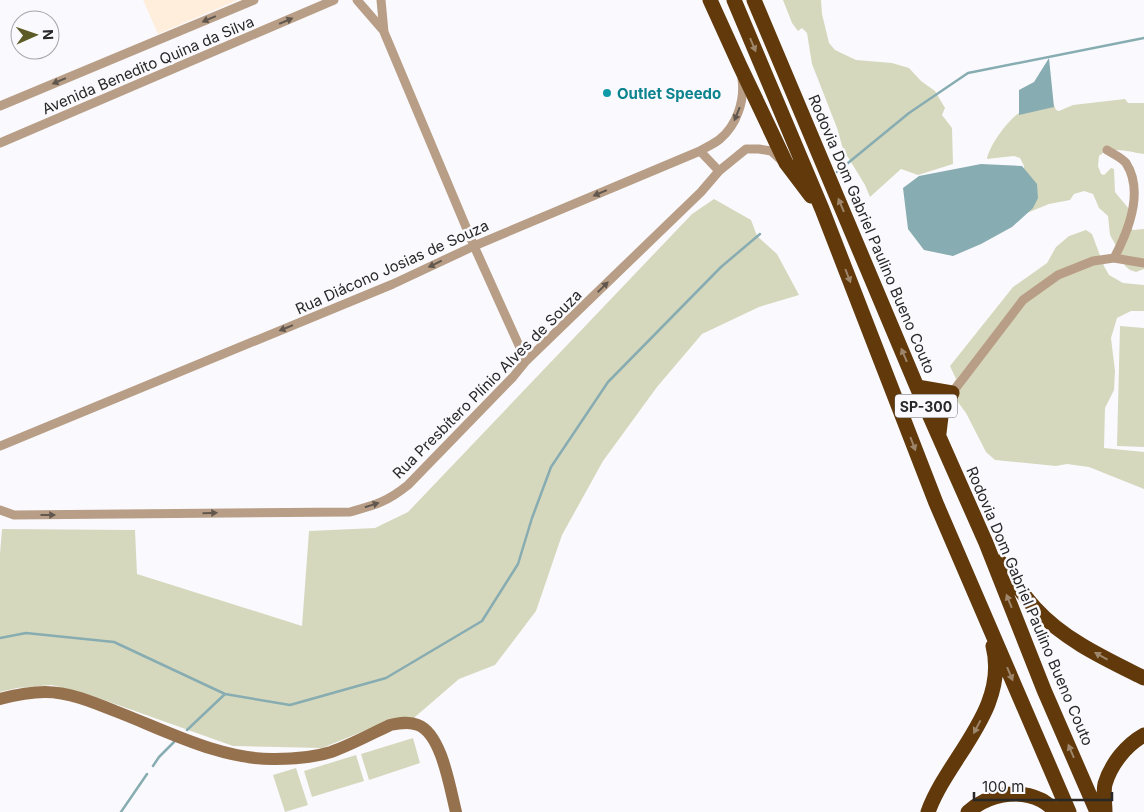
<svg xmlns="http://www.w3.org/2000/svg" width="1144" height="812" viewBox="0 0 1144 812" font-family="Inter,sans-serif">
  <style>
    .industrial { fill: #ffeedc }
    .green { fill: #d6d8bd }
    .water { fill: #87acb1 }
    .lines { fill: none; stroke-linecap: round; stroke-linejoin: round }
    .stream { stroke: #87acb1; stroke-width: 2.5 }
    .street { stroke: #b89e86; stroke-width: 9 }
    .secondary { stroke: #96714e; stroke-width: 12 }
    .highway { stroke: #61390a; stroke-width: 15 }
    .oneway { fill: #62574e }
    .oneway2 { fill: #9e866c }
    .culture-dot { fill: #0f9aa8; stroke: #fafafe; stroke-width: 2 }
    .labels { text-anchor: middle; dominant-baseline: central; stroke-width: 5; stroke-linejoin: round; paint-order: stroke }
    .shield { fill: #fafafe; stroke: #676769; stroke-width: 1 }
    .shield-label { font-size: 14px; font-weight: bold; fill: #282829 }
    .street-label { font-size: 15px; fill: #282829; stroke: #fafafe }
    .culture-label { font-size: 15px; font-weight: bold; fill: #0d838f; stroke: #fafafe; text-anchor: start }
  </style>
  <rect width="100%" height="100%" fill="#fafafe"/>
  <path class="industrial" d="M143,0H238L158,34Z"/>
  <path class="green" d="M783,0H821L822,14L829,43L835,50L856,60L892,63L909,68L921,81L935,91L945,108L942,115L952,128L953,164L918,175L901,169L870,197L865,185L843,149L837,128L812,64L807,33L802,28L798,31L792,23Z
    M1125,99L1128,103H1144V154C1129,152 1111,145 1099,156L1098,166L1101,174L1104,175L1111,168L1114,169L1115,192L1129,209L1128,225L1133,230L1144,229V269L1136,272L1130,270L1125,266L1120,253L1110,235L1108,216L1099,208L1093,194L1084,191L1074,194L1070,200L1049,204L1022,215L1024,166L1020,158L1014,156L987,159C990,143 1014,111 1031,106C1037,104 1047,105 1054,105L1056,110L1059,111L1073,105Z
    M714,199L751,220L757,236L777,254L799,295L759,307L702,334L657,387L603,461L562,535L536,611L495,665L459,679L408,723L386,722L322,748L233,746L90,695L52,685L17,688L0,692V554L2,529L135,530L137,574L302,626L309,531L375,528L408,512L692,214Z
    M1086,230L1092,234L1104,266L1109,275L1123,283L1144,285V311H1131L1117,318L1111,338L1115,371L1114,390L1105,408L1104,448L1144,452V489L1089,467L1067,464L1056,466L995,460L986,452L966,413L949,390L956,379L950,366L1013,287L1047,263L1056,247L1069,236Z
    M1120,326L1144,328V447L1117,446Z
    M413,738L420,763L369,780L361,754Z
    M356,755L364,781L312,797L304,771Z
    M296,768L308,805L285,812L273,775Z"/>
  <path class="water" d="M1049,58L1054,107L1019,115V90L1034,82Z
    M981,164L1022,166L1037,184L1038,198L1033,208L1012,227L981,244L953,256L924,250L908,229L903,188L919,176Z"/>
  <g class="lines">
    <path class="stream" d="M837,172L909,113L968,73L1144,38
      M0,638L26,633L114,642L225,694L290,705L386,678L482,621L518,564L532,518L551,467L608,382L721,267L760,234
      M187,730L225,694
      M153,766L159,757L174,742
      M121,812L147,774"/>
    <path class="street" d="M357,0L383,30
      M381,0L384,32L474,246L526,361
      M0,106L254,0
      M0,143L334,0
      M1107,150C1113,154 1121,157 1126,163C1144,191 1129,230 1114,258
      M700,151L719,171
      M952,393L1023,300L1058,275L1093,261L1114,258L1144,263
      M0,446L393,284L474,246L700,151C706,147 714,144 720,139C737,125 745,100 742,79
      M0,510L14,515L350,512C375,505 387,502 408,485L513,377L526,361L701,192L719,171L746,149H759L771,151L782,161"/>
    <path class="secondary" d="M0,699C15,695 30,692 45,692C69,692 93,702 115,711C165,730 220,760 275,759C292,759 315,757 331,752C351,745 371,734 390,725C399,723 409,721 418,725C442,734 450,789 456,812"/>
    <path class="highway" d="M710,0L740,66L786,163L811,196
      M734,0L822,209L936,503L1069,812
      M754,0L917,387L986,543L1044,690L1097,812
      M917,387L952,393
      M939,433L942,408L952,393
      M1000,562C1011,577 1022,594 1035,608C1064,640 1106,659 1144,678
      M928,812C948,757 1009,709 993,646
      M968,812C987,795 1017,788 1041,800C1047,803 1052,808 1057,812
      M1105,812C1105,803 1103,793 1105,784C1111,764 1126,745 1144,735"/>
  </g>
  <defs><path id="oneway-solid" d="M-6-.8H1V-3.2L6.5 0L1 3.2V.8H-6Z" transform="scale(1.25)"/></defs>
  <g class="oneway">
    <use href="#oneway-solid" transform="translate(209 19) rotate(157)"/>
    <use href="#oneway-solid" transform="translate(286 21) rotate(-23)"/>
    <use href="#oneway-solid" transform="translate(59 81) rotate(157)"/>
    <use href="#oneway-solid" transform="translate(737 114) rotate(112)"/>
    <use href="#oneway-solid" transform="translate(600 193) rotate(157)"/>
    <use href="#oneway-solid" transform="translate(435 264) rotate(154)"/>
    <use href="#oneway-solid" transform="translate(603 287) rotate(-44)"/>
    <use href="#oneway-solid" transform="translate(286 328) rotate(158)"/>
    <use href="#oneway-solid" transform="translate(372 505) rotate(-18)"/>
    <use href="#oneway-solid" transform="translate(210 513) rotate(-1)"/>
    <use href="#oneway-solid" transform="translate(48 515)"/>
  </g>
  <g class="oneway2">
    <use href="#oneway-solid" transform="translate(753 45) rotate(67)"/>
    <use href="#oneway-solid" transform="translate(841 205) rotate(-113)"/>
    <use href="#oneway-solid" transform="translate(848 276) rotate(69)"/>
    <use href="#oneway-solid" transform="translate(904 355) rotate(-113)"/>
    <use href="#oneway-solid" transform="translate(913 444) rotate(69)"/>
    <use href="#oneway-solid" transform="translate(1009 601) rotate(-112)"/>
    <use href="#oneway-solid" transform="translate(1101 656) rotate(-151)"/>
    <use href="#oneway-solid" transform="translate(1010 674) rotate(67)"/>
    <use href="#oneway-solid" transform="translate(977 727) rotate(118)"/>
    <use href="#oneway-solid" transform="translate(1071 751) rotate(-113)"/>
  </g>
  <circle class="culture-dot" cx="607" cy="93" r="5"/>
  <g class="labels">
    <rect class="shield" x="895" y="394.5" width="62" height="23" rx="4"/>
    <g class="shield-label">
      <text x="926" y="406">SP-300</text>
    </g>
    <g class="street-label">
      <text transform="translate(148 65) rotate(-23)">Avenida Benedito Quina da Silva</text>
      <text transform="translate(872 234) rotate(67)">Rodovia Dom Gabriel Paulino Bueno Couto</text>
      <text transform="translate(392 267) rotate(-24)">Rua Diácono Josias de Souza</text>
      <text transform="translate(487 384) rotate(-45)">Rua Presbítero Plínio Alves de Souza</text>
      <text transform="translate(1030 606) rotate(67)">Rodovia Dom Gabriel Paulino Bueno Couto</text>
    </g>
    <g class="culture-label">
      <text x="617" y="93">Outlet Speedo</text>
    </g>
  </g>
  <g transform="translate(35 35) rotate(88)"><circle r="24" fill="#fafafe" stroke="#a6a6a9"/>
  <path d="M0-4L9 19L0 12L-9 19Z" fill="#5c5a27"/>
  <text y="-8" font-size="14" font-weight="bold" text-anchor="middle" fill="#282829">N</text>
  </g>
  <path d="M974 792v8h138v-8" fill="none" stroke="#282829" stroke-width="2.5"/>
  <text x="982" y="792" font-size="15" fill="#282829" stroke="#fafafe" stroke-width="4" paint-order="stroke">100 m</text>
</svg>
